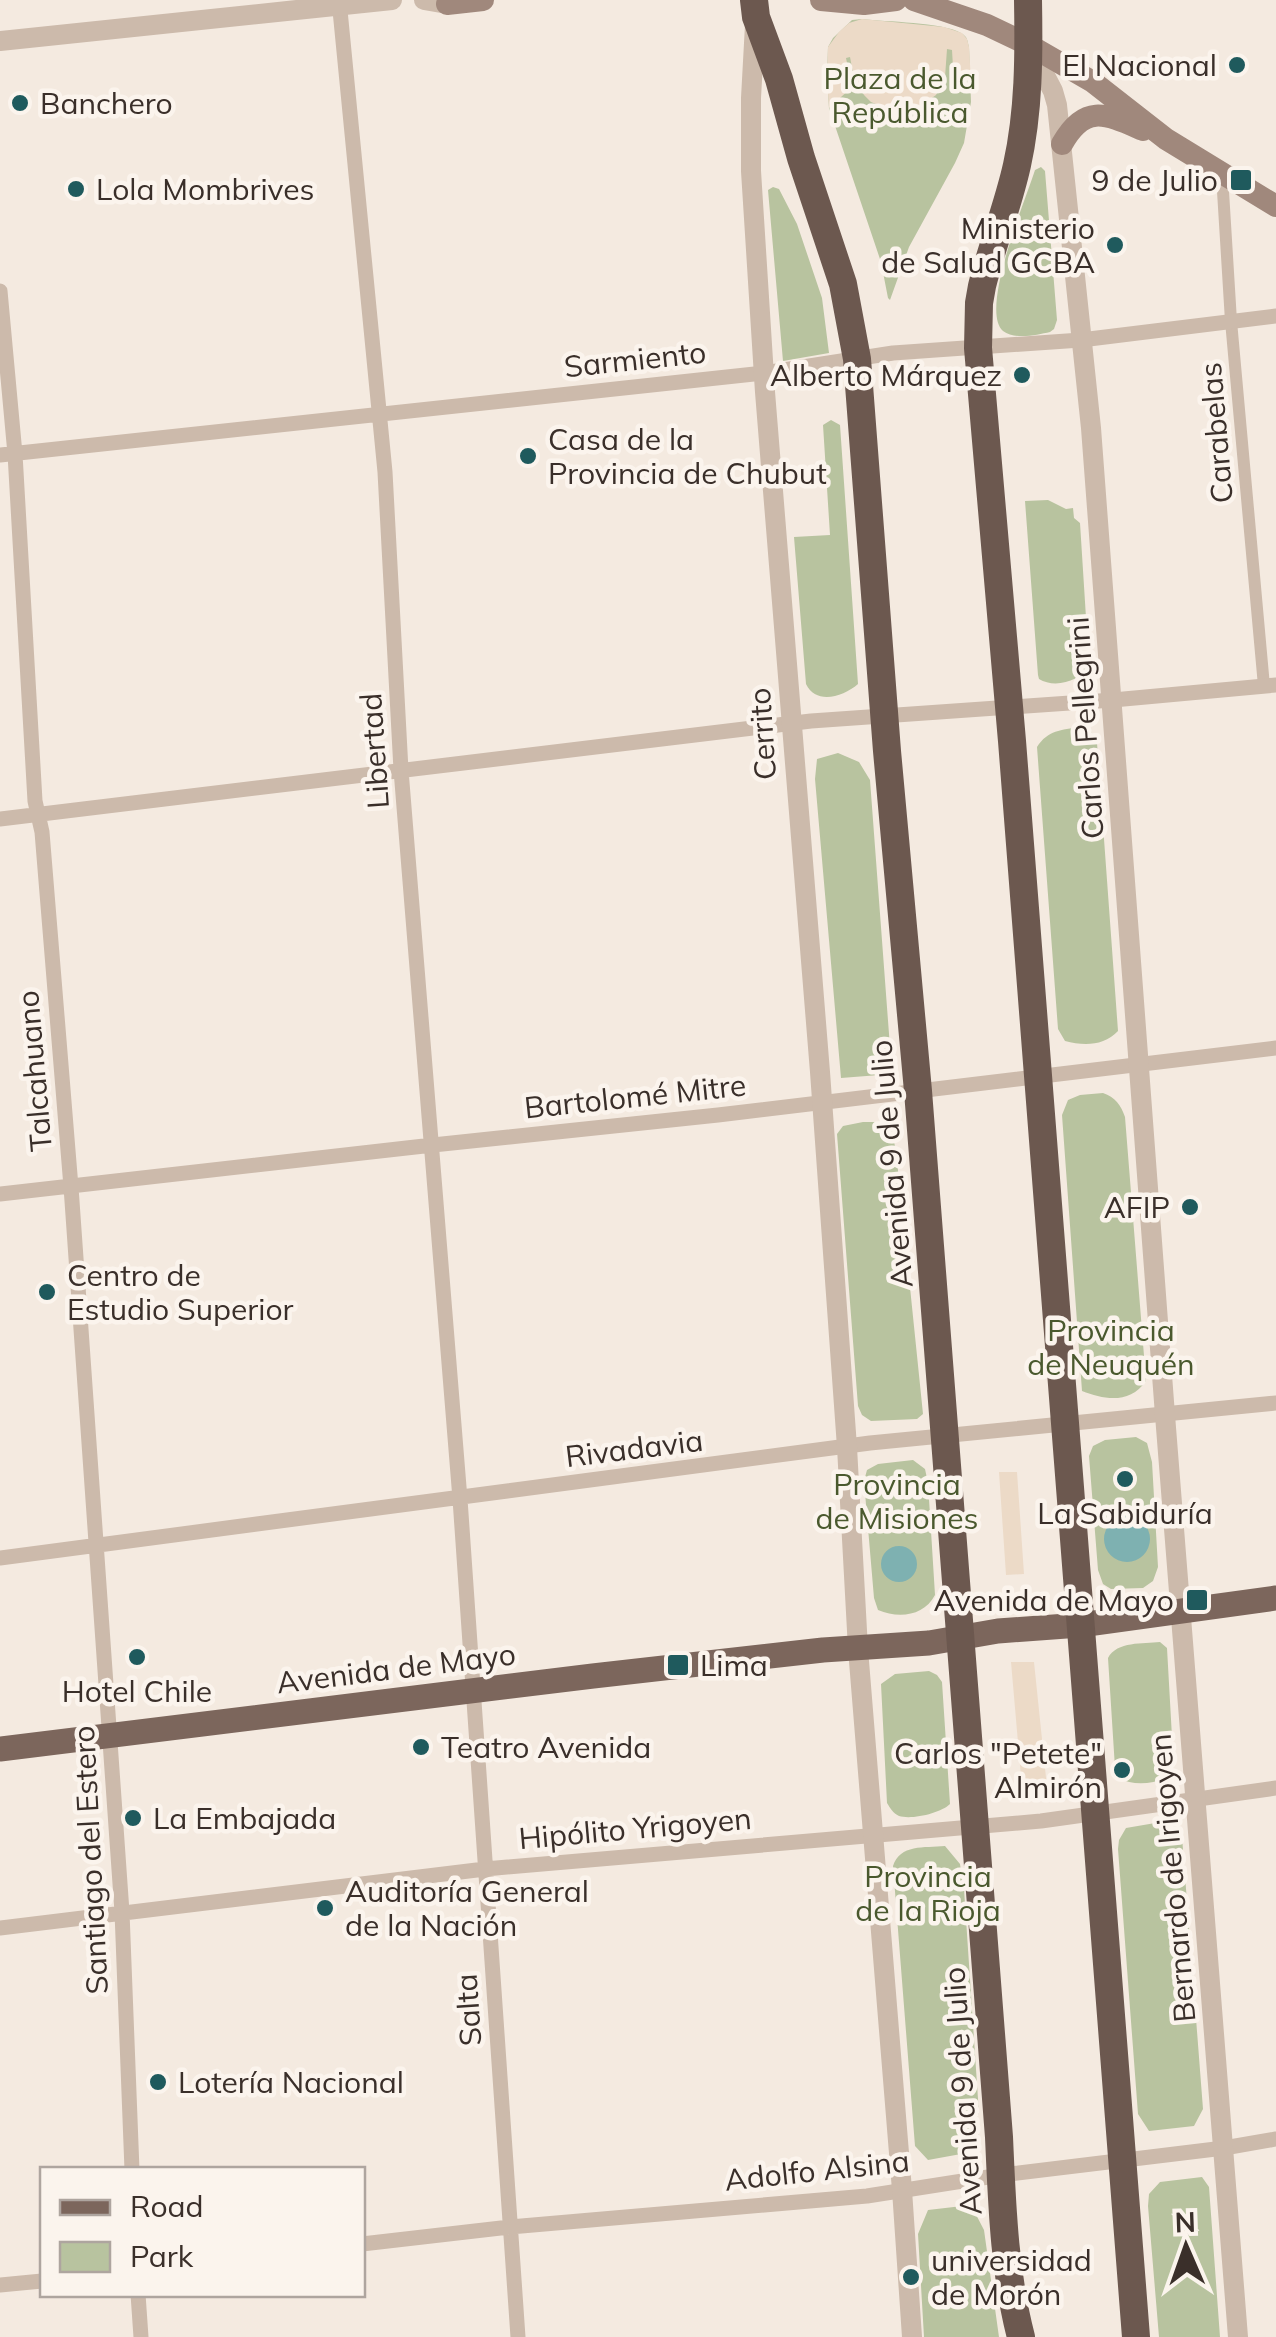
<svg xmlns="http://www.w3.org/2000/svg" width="1276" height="2337" viewBox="0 0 1276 2337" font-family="Mulish,sans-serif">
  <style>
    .green { fill: #b8c39f }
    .plaza { fill: #ecdac7 }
    .water { fill: #7eb1b1 }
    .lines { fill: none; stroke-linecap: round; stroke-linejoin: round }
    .pedestrian { stroke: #ccbaab; stroke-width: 12 }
    .minor { stroke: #ccbaab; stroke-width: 15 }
    .tertiary { stroke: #ccbaab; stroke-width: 20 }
    .secondary { stroke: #a0887c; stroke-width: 22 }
    .primary { stroke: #7c665c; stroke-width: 25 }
    .trunk { stroke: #6c584f; stroke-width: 28 }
    .poi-dot { fill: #1f5a5d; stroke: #fbf4ed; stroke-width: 4 }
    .labels { text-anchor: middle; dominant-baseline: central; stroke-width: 9; stroke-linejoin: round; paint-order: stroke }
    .poi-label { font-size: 30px; fill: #3a2f2a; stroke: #fbf4ed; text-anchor: start }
    .park-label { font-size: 30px; fill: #4a592e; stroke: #fbf4ed }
    .street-label { font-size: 30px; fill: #3a2f2a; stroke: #fbf4ed }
  </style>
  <rect width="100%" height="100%" fill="#f4eae0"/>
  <path class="green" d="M862,19C886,22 942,22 961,33C968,37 967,40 969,47L971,102L964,143L955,163L909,247L890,300L888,298L881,262L829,108L827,77L828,47L833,38L852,20Z
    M1041,167L1045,171L1057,320L1054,329L1050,332C1037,335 1015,340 1003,331C979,310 1026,199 1035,170Z
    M773,187L779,189L797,224L822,298L829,353L783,361L768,190Z
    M831,420L840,425L858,684C843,697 816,705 806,684L794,537L830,535L823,425Z
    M1048,500L1066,509L1073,508L1074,518L1080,523L1089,665C1081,681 1055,689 1039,679L1038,675L1025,501Z
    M1080,727L1091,731L1097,743L1118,1031C1104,1046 1084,1046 1065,1041L1058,1029L1037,747C1048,730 1061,730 1080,727Z
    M838,753L859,762L870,780L892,1074L841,1078L815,779L817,759Z
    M1103,1093C1115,1097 1121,1105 1125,1117L1146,1381C1130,1404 1105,1400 1082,1391L1062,1115L1068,1100L1080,1095Z
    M863,1122H881L892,1132L896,1151L923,1414L917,1419L871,1421L862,1415L858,1406L837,1134L843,1126Z
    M1136,1437L1147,1443L1152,1462L1158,1567L1153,1581L1143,1588L1111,1589L1103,1584L1098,1570L1089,1456L1093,1446L1105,1440Z
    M913,1460L925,1469L928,1483L935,1595C924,1616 899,1619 878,1610L874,1598L864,1481L867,1470L878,1464Z
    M1160,1642L1167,1648L1173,1755L1172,1774C1158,1784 1134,1787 1119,1778L1115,1768L1108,1658C1117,1641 1143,1644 1160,1642Z
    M929,1671L937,1675L942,1682L950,1804C941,1813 912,1820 899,1816C893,1813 890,1808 887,1803L881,1684L895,1674Z
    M1167,1821L1179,1828L1182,1837L1203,2109L1194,2126L1149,2131L1138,2114L1118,1849L1119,1840L1126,1828Z
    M945,1846L960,1864L964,1889L979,2114L977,2115L979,2135L972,2152L928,2160L915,2146L893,1866C900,1844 924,1848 945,1846Z
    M1202,2177L1209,2187L1220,2337H1159L1148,2206L1149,2194L1160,2182Z
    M971,2205L984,2230L999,2337H924L918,2234L928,2210Z"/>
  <path class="plaza" d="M862,19L944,27L962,33L967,39L969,47L971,81L953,67L952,50L947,49L945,77L936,95L919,107L910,110H889L871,102L864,95L854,78L850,57L846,58L852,87L829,108L827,77L828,47L839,32L849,23Z
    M999,1472H1017L1024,1574L1006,1575Z
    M1011,1662H1034L1048,1797L1023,1800Z"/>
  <path class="water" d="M1104 1539a23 23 0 1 1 46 0a23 23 0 1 1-46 0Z
    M881 1564a18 18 0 1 1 36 0a18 18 0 1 1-36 0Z"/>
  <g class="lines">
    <path class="pedestrian" d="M1222,175L1231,321L1264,686"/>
    <path class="minor" d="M339,0L385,472L401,770L460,1499L518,2337
      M0,291L15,454L35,801L42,832L71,1187L122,1912L132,2170
      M0,455L764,373L893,353L1081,340L1276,316
      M0,819L811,721L1113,700L1276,685
      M0,1194L433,1145L718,1115L1276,1048
      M0,1558L870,1443L1276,1403
      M0,1928L485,1869L1041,1821L1276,1788
      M362,2244L510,2227L867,2196L1001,2175L1224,2148L1276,2139
      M0,2285L42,2281
      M138,2294L141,2337"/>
    <path class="tertiary" d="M424,0L447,4
      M755,25L751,98V171L765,392L820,1072L847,1447L858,1649L902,2190L912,2337
      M0,41L392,0
      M1030,47L1053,91L1057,105L1091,428L1165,1415L1238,2337"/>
    <path class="secondary" d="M821,0L864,4L896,0
      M914,0L987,25L1029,45L1093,82L1166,139L1276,206
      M447,4L483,0
      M1062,144C1085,103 1106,114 1143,130"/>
    <path class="primary" d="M0,1749L593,1676L823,1650L929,1643L998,1631L1080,1625L1276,1598"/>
    <path class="trunk" d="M754,0L756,17L779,79L801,158L843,284L857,359L887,751L918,1091L999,2137C1002,2203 1004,2272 1021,2337
      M1028,0C1029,55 1029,111 1017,165C1008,206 992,245 982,286L979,303L978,348L1012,741L1136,2337"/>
  </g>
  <g class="poi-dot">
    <circle cx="1237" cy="65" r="10"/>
    <circle cx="20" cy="103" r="10"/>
    <rect x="1229" y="168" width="24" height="24" rx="5"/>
    <circle cx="76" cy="189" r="10"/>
    <circle cx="1115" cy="245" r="10"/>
    <circle cx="1022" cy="375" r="10"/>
    <circle cx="528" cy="456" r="10"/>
    <circle cx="1190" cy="1207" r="10"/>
    <circle cx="47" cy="1292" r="10"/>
    <circle cx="1125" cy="1479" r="10"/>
    <rect x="1185" y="1588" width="24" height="24" rx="5"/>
    <circle cx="137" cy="1657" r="10"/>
    <rect x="666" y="1653" width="24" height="24" rx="5"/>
    <circle cx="421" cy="1747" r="10"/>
    <circle cx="1122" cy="1770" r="10"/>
    <circle cx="133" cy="1818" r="10"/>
    <circle cx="325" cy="1908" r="10"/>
    <circle cx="158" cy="2082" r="10"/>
    <circle cx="911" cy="2277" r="10"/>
  </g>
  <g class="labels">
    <g class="poi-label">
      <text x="1217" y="65" text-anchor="end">El Nacional</text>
      <text x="40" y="103">Banchero</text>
      <text x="1218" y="180" text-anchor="end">9 de Julio</text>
      <text x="96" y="189">Lola Mombrives</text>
      <text x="1095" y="228" text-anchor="end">Ministerio<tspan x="1095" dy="34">de Salud GCBA</tspan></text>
      <text x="1002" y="375" text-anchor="end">Alberto Márquez</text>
      <text x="548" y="439">Casa de la<tspan x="548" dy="34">Provincia de Chubut</tspan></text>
      <text x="1170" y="1207" text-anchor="end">AFIP</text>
      <text x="67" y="1275">Centro de<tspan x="67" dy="34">Estudio Superior</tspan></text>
      <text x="1125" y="1513" text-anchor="middle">La Sabiduría</text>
      <text x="1174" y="1600" text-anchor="end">Avenida de Mayo</text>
      <text x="700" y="1665">Lima</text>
      <text x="137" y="1691" text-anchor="middle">Hotel Chile</text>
      <text x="441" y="1747">Teatro Avenida</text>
      <text x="1102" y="1753" text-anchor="end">Carlos "Petete"<tspan x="1102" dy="34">Almirón</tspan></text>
      <text x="153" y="1818">La Embajada</text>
      <text x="345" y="1891">Auditoría General<tspan x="345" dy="34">de la Nación</tspan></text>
      <text x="178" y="2082">Lotería Nacional</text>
      <text x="931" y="2260">universidad<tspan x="931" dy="34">de Morón</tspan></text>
    </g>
    <g class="park-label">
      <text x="900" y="78">Plaza de la<tspan x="900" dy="34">República</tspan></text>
      <text x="1111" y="1330">Provincia<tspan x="1111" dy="34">de Neuquén</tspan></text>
      <text x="897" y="1484">Provincia<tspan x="897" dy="34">de Misiones</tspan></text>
      <text x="928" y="1876">Provincia<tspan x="928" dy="34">de la Rioja</tspan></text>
    </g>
    <g class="street-label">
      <text transform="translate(635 359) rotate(-6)">Sarmiento</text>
      <text transform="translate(1216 433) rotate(-95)">Carabelas</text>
      <text transform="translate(1085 728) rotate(-94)">Carlos Pellegrini</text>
      <text transform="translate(762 734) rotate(-94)">Cerrito</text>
      <text transform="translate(374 751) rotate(-94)">Libertad</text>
      <text transform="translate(34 1071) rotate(-95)">Talcahuano</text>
      <text transform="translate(635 1096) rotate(-6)">Bartolomé Mitre</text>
      <text transform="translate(891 1164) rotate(-95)">Avenida 9 de Julio</text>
      <text transform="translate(634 1448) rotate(-7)">Rivadavia</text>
      <text transform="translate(396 1668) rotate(-7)">Avenida de Mayo</text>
      <text transform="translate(635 1828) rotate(-5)">Hipólito Yrigoyen</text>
      <text transform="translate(90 1860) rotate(-93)">Santiago del Estero</text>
      <text transform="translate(1172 1878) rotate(-95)">Bernardo de Irigoyen</text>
      <text transform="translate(468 2010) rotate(-94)">Salta</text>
      <text transform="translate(962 2091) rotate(-94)">Avenida 9 de Julio</text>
      <text transform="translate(817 2170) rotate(-6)">Adolfo Alsina</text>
    </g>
  </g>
  <rect x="40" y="2167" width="325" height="130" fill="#fbf4ed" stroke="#aea59f" stroke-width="2.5"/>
  <rect x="60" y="2200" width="50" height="15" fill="#7c665c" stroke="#aea59f" stroke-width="2.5"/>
  <text x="130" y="2217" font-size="30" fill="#3a2f2a">Road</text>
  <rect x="60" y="2242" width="50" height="30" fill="#b8c39f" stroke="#aea59f" stroke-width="2.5"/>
  <text x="130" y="2267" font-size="30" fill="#3a2f2a">Park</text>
  <g transform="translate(1186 2247) rotate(358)" stroke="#fbf4ed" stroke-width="8" paint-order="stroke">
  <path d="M0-8L18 38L0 25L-18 38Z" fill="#3a2f2a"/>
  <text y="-15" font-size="28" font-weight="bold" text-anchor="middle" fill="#3a2f2a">N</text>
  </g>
</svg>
